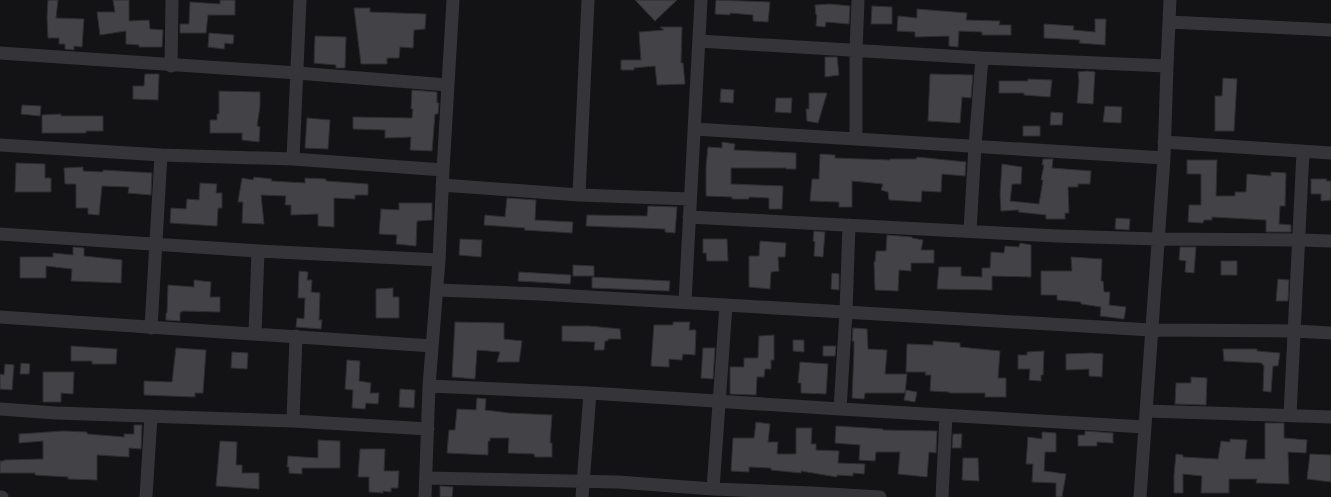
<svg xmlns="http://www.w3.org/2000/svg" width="1331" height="497" viewBox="0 0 1331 497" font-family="Rubik,sans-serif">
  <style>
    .building { fill: #434347; stroke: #2e2e30 }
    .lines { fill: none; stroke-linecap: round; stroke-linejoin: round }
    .street { stroke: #353539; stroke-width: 13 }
  </style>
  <rect width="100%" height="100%" fill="#131315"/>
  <path class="building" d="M48,0H58L56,18L84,19L82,47L74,46V50L65,49V44H59V38H48L47,17Z
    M113,0H129V21L149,20L150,29L163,30L162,47H139V45L126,44V31L100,35L97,12H115Z
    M220,0H235V15H208L206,33H180V24H189L190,2L220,4Z
    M635,0H677L655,21Z
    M716,0L770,2L768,22L753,21V15L730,13V15L715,14Z
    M830,4L850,6L849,24L826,22L825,27L816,26L817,15H816L815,5Z
    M872,6L892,7V24H871Z
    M354,8H370V12L426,14L425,29L414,30L413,48L400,47L399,58H387V64H361Z
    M917,9L967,13L966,20L1000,21L999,25H1011V35H982V32L959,31L958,47L949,46V36L915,37V32L897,31L898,16L917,18Z
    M1095,19H1106L1105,45L1079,43L1080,40L1044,38V24L1074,26L1073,30L1095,32Z
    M660,27H682L681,63H683L685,84L657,85L655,66L634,68V70H621V60H641L639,32L664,30Z
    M209,33L234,35L233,44L225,43L224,49L208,47Z
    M315,36L346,37L345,68H336V65L314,63Z
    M825,57H837L839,75L825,77Z
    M1087,71L1095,72L1093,104L1077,103L1079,81L1078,72Z
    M145,74H159L158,100L133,99V86H144Z
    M930,74L973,75L971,98L962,97L960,123L928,121Z
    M1223,78L1237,79L1234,131H1215V96H1222Z
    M1028,79L1052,80L1050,97L1024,95V93H999V81H1028Z
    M721,89L734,90L733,103L720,102Z
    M412,90L437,92V103H439L438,114H435L432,151L410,150L411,137L385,138V130L353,129V117L412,118L413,109H411Z
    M219,91L260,92V106L257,126L260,127L259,142L242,140V133H210V120H217V114H219Z
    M809,93H827L818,123L807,121L806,109H809Z
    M776,98H792L791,113L775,112Z
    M22,105L41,106L40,116L21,114Z
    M1105,106L1122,107L1121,123L1103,122Z
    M1051,112L1063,113L1062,125H1050Z
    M61,114V116H103V131H86V133H42V115Z
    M307,118L330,120L328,149L305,148Z
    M1023,126H1040V136H1023Z
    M722,142L735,144L734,150L796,153V169H786V168H731V184L783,186L782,209H769V198L749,197V199H732V197L706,196V166L708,147L722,148Z
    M820,154L835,155V158L890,160V159H916L917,157L966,162L965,176L942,174L941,192L922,191L921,202L889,200L888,192L881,190L883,184L852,181V207H839V202L810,201L812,179H819Z
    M1043,159H1053L1052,168L1091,171L1090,184H1078V187H1068L1069,213H1065V219H1046V215L1018,212L1019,210L1001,211L1000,195L1002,164L1022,167L1021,184H1012L1010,201L1039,204L1043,180H1041L1044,165H1042Z
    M1187,160H1217L1216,196H1235V192H1246L1247,174L1271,176V172L1286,173L1285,206H1280L1279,224L1291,225V232H1266V220L1212,217V220H1204L1203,223L1188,222L1189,205H1201V174H1187Z
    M16,163L45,164V178H51V192H15Z
    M83,167V171L103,172V170L152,173L151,195L128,193L129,187L102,186L99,215L88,214V208H76V184H65L64,168Z
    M254,177L272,179L271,181L305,183V178L326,179V181L368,184V195H355V199L334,198V227L318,226V214L291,215V205H285L286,196L261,195L264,224L242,223L243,202H238L242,178L253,180Z
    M1311,179H1327L1326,181H1331V200L1321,201V194H1311Z
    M200,183L217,184L216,193H222V208H218L217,226L170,223L171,208L186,209L187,199L199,200Z
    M507,198L536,200L535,220L573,222L572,233L524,230L525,228L484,225L485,215L505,217Z
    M399,203H432V220L417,221L416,246L396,244L397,235L379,234L381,209L399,210Z
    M648,206L677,207L675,233L665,232V229L586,226L587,215L647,216Z
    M1116,218L1130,219L1129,230L1115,229Z
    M814,231L825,232L823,257L814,256L815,242L813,241Z
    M887,235L912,237V238L923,240L921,250H934V263H911V271L899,270L898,291L875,290L874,262H875L876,251H886Z
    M460,239L482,240L481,257L459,255Z
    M703,239H727L728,261H707L706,253H703Z
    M760,241L786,243L785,257H778L779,271L771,272L770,289L749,287V256H759Z
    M1020,243L1031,245V277L992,276V290L937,289L939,267H961V276L982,277V268H990L991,252L1004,253L1005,246L1019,247Z
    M73,247L84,248V256L122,260L121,283L71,281L72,269L46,266V278H20V257H53V253L73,255Z
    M1180,247H1196L1194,273L1185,272L1186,261L1179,260Z
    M1071,257L1102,259L1101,281H1103L1104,292H1110L1109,305L1126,307L1124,319L1100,316L1101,307L1081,304V302L1057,300V295H1041V271H1072Z
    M1221,261H1237V275H1221Z
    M573,265L594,266V276H573Z
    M299,271L308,272L307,280H312L311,292L320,293L319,320H322L321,329L296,327L297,318L304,319L305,298H298Z
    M519,272L571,275L570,284L518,281Z
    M832,273L839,274V290L831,289Z
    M592,277L670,281L669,291L592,288Z
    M1278,279L1289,280L1288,301H1276Z
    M194,280L211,282L210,297H220V312L182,311V312H180V321L166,320V313H167L168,285L194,287Z
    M393,288V297H399V318H376V289Z
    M455,322L504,323V339L522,341L519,362H497L500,352L477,350L475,379L452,377Z
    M673,322H690L689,330H696L695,355L683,354L682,360L669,359V367L651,366L654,325H673Z
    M562,326H589L620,329L621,339H608V341H605L604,350H594L595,342L562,341Z
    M853,328L867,329L868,349L887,350L885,374H907L905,393H865L864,399L852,398L854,351V341H852Z
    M774,335V360H771V369H765L764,377H757L756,395L730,394V367H744V358H758L759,336Z
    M793,340H804V352L793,351Z
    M933,341L960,343V347L1000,351L998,378H1006V397H985V393H949V392L930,391L931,375H925L926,372H906L907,344L933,345Z
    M71,346L117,349L116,364H92V361H71Z
    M823,346H836L835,356H823Z
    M176,348L206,350L203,393H195V397L144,395V381L172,382Z
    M703,348H715L713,379L701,378Z
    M1223,349H1257V351L1280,353L1278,366H1273L1271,392L1263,391L1264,365H1262V363L1224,361Z
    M1044,351L1043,375H1041V381L1029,380L1030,369H1018V355H1027V352Z
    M232,352L248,353L247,369L231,368Z
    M1092,353L1103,354L1102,377L1089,376V369L1066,370V354Z
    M347,360L360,361L359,381L371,383L370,393H379L378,404L366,403L365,409L352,408L353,390L345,389Z
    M800,362L828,364L826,394L801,393V383H798Z
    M21,363L30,364L29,374H20Z
    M5,364L14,365L12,390L0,389V374L4,375Z
    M43,372H74L73,394L61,393V402H43Z
    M1191,377L1207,378L1206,405L1175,404L1176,383H1191Z
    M400,389L415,390L414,408L399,407Z
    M906,390L917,392L915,402L904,400Z
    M477,398L486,399L485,410L509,413L552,415L550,443H552V457H535L534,454L508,453L509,438H490V441H488V455L447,453L449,430H455L457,409L476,410Z
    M756,422L770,424L768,442H778L777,454H796V428H812L811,444H816V450L839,451L838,463L865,464L864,474L853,473V476L837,475V477L801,471V473L771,470V468L749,467V472L731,471L733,438H754Z
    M1265,423H1284V438L1307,440L1306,453L1288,452L1289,484L1256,483L1257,479H1229V493H1201L1202,476L1183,474V493H1174V475L1176,454L1183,455V457L1218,459L1221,441L1230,442V439L1247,440L1245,459H1265Z
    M134,425H142L141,449L129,448V457L97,455V480L68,479V477L35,475V473H0V461H4V460L43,459V441L19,443V434L63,431L87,432V434L124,437V434H134Z
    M836,426L883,429V430L937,431L936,453L929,452L927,477L898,474L900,452H876L875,461L859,460L860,445L835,443Z
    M1085,431L1113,433V443L1097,442V446H1078V435H1085Z
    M1042,432L1056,433V452H1045L1044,471L1066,474L1062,497H1056V483L1032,482L1033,464H1026L1028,437L1042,439Z
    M953,434H962L961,448H952Z
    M318,440L340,441V468H302V474L289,473V467H287L288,456L318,458Z
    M220,441L237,442L236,465H242V473H259V489L216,486Z
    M360,449H385L384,471H399L398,488H391V492L383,491V493L369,492V477H358Z
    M1310,454L1331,455V482L1307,479Z
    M963,458H978L979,481L962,480Z
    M440,486L453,487L452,497H440Z"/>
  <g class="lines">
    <path class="street" d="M1169,22L1331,30
      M699,41L982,58L1167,66
      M0,53L297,73L448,85
      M171,66L172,0
      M694,129L1164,158
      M856,138V51L858,0
      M1164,142L1331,153
      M0,145L161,155L293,159L443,170
      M293,159L300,0
      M442,185L579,195L690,199
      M579,195L588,0
      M689,217L1057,236L1158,239L1298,240L1331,241
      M970,231L975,146L982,58
      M0,234L258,251L439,260
      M437,290L539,294L1151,330L1294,331L1331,333
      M685,302L701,0
      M0,317L432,346
      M151,328L161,155
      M255,334L258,251
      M429,386L590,393L840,409L1145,427
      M0,409L56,413L293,421L428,429
      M840,409L846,312L849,225
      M1146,411L1331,417
      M1290,415L1303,152
      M293,421L296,336
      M426,478L618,482L713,489L812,493L880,497
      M713,489L726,305
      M0,497H2
      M146,497L151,416
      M425,497L429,386L439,260L443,170L453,0
      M582,497L590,393
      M942,497L946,415
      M1140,497L1164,158L1167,66L1170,0"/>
  </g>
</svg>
